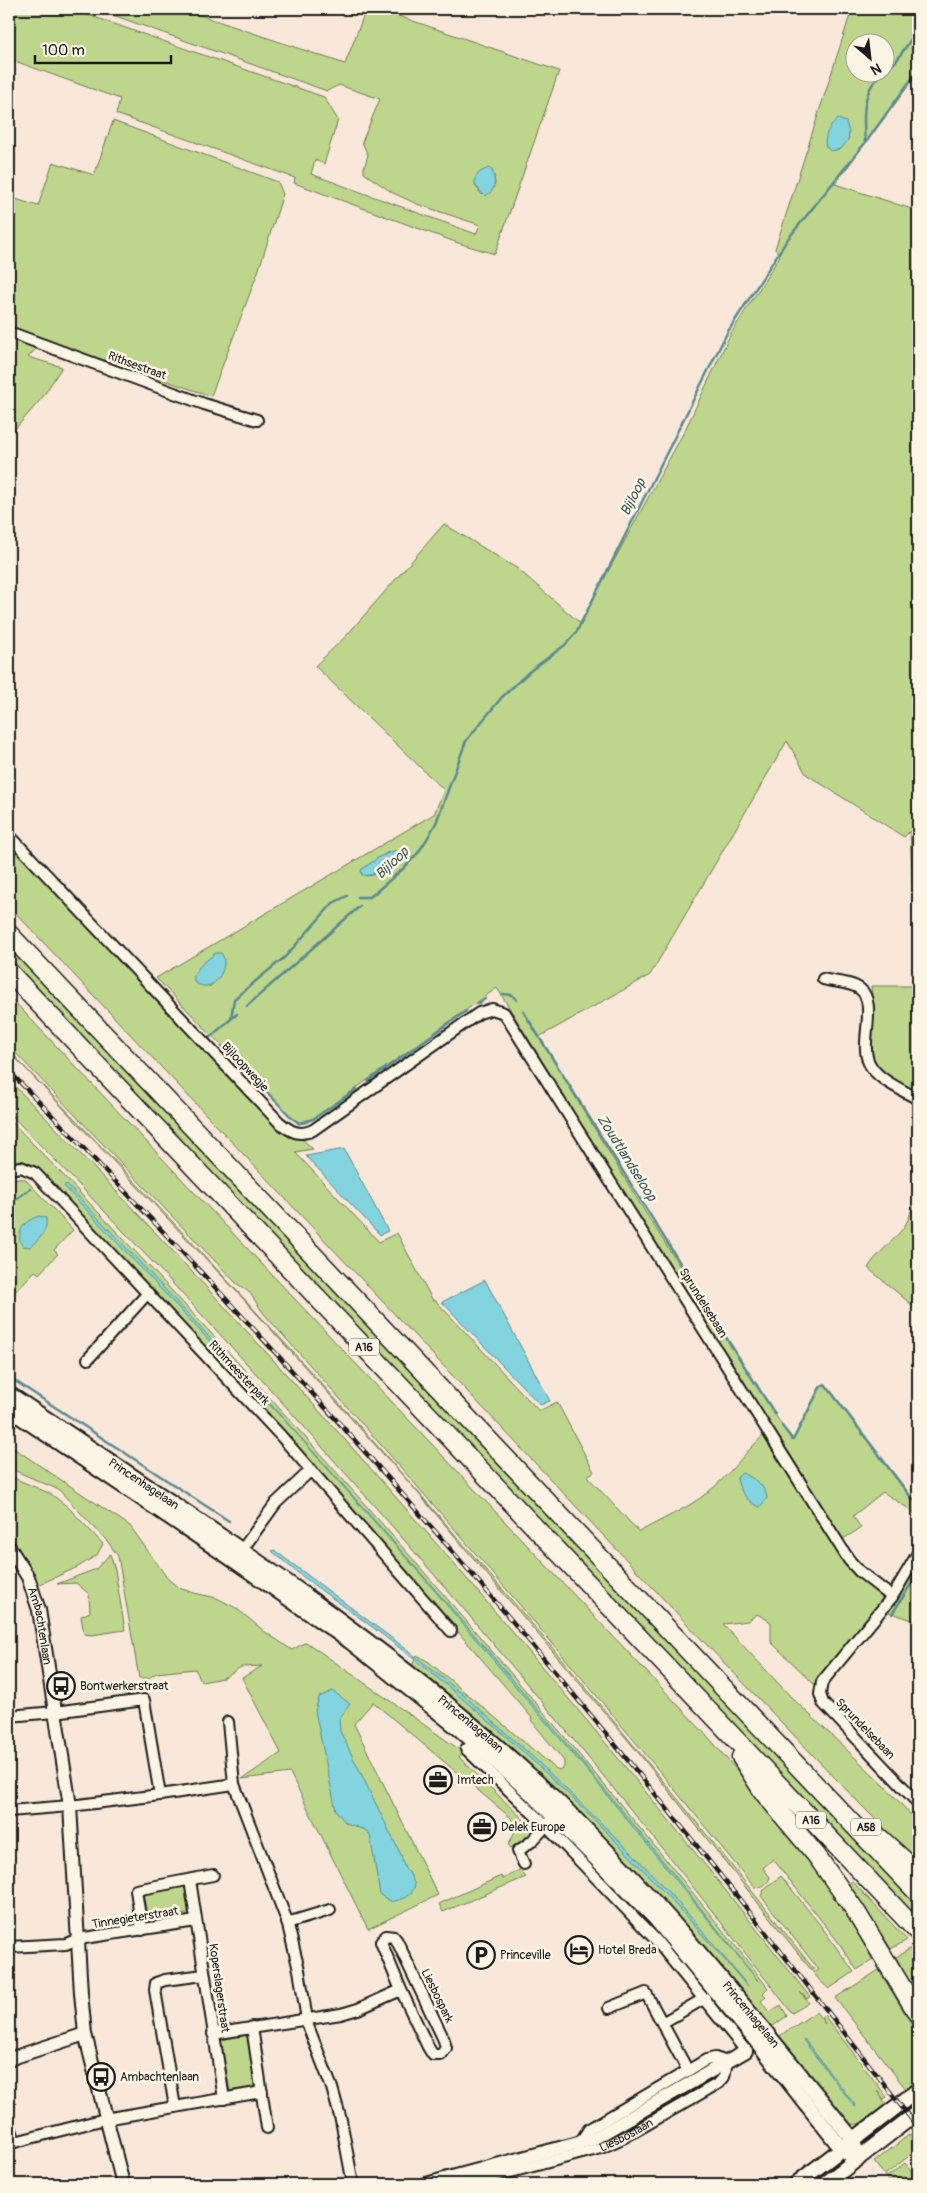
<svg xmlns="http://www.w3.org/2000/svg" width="927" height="2193" viewBox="0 0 927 2193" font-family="Pangolin,sans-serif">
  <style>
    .green { fill: #bed68c; stroke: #6d7954; fill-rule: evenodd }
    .water { fill: #83d4de; stroke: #5a8a90 }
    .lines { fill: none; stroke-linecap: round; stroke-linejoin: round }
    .stream { stroke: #5a8a90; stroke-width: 2.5 }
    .minor-casing { stroke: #1c1c1c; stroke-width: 14 }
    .tertiary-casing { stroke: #1c1c1c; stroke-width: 16 }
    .secondary-casing { stroke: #1c1c1c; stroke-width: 18 }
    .motorway-casing { stroke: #1c1c1c; stroke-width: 21 }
    .minor { stroke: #fcf5e5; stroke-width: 10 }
    .tertiary { stroke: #fcf5e5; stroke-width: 12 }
    .secondary { stroke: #fcf5e5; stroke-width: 14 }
    .motorway { stroke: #fcf5e5; stroke-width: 18 }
    .rail-casing { stroke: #1c1c1c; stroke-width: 4.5 }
    .rail { stroke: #fcf5e5; stroke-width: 2.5; stroke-dasharray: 8; stroke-linecap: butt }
    .labels { text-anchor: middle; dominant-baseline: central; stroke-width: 5; stroke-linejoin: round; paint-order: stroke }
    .shield { fill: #fcf5e5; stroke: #5f5d58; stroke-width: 1 }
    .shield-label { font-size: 11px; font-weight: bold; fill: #1c1c1c }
    .street-label { font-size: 12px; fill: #1c1c1c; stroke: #fcf5e5 }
    .poi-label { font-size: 12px; fill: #1c1c1c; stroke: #fcf5e5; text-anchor: start }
    .water-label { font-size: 14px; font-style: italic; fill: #405c60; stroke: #fcf5e5 }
  </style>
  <rect width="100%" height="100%" fill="#f9e8da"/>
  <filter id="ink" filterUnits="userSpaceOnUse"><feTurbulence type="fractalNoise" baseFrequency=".02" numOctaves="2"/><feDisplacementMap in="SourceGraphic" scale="10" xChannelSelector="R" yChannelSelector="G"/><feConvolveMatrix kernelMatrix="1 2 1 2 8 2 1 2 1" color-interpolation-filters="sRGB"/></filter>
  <g filter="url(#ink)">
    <path class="green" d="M9,9H71L324,97L338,120L324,164L315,160L311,174L476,234L480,225L417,204L393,193L364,173V168L368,155L362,142L380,99L339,85L327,91L107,13L108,9H182L345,64L366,9H378L559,71L495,254L458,243L294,183L295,178L116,114L120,99L9,59ZM494,175L495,184L482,195L475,185Z
      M852,9H918V73L835,184L918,211V1093C906,1085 889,1077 879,1066C862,1049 875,1009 871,986H917L910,831L904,837L806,774L787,741L650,975L539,1037L647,1215L792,1441L819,1388L825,1385L912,1500L918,1503V1515L883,1492L853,1516L861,1528L843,1539L788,1451L776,1437L756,1406L497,988L321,1113L306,1123L298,1124L156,978L434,814L444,790L315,666L347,635L444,524L518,569L580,623L685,430L730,335L780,256L775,249ZM854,42H884V72H854ZM388,852L384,868L373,875L366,876L361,870ZM216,953L222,971L210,987L196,971Z
      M113,121L278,182L283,194L258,272L211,396L9,328V197L38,206L53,162L94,175Z
      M9,334L40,345L28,357L62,367L42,398L9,436Z
      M9,841L300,1137L313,1149L295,1152L379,1242L397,1233L433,1301L435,1300L539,1411L557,1402L594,1472L587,1476L639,1532C660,1520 688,1508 707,1493C729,1476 744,1453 764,1435L847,1564L887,1597L814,1684L771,1642V1622L757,1614L748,1621L723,1624L791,1697L886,1787L918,1823V1862L863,1807L705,1643L9,906Z
      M9,947L918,1907V1917L911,1909L910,1910L9,958Z
      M9,996L710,1739C748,1784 789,1829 823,1879C841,1905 857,1932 873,1960L857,1970L839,1943L773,1859L763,1868L770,1877C769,1883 761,1889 754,1887C596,1691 433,1501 264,1314L250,1293L236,1283L9,1046Z
      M9,1051C295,1343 564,1650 816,1972L819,1970L761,1896L763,1891L781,1876L821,1926L854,1972L829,1989L820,1981L637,1751L412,1486L237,1292Z
      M9,1080C293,1370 559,1676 810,1997L807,1999L800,1992L809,2003L792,2013C549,1699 288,1396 9,1113Z
      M9,1119C267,1385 510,1664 742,1954L768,1988L763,1993L766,1997L761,2001L769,2012L781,2005L787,2016L773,2026L771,2024L766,2027L410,1670L417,1655L429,1662L555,1768L559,1770L564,1767V1761L531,1720L532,1718C373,1531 208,1348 38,1170L27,1163L9,1158Z
      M11,1178L25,1179L73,1230L54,1250L58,1254L39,1274L35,1271L9,1298V1180Z
      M918,1191V1310L868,1268C878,1252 893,1242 904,1227C911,1217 913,1202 918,1191Z
      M9,1413L244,1574H239L9,1419Z
      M9,1445L130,1526L168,1579L179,1588L194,1593L217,1598L236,1608L264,1631L292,1650L306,1642L463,1752L459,1757L529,1825L535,1820L538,1827L514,1848H511L508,1844C515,1834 517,1830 511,1818L373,1702L354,1724L438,1895L368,1929L290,1773L242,1779L281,1753L242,1678L262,1666L241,1667L223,1678L202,1682L195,1669L156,1673L149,1678H139L118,1556L108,1542L59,1490L9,1468Z
      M9,1476L51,1494L69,1508L103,1544L97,1555L78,1567L38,1585L29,1565L9,1536Z
      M110,1554L115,1570L125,1630L92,1635L84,1634L81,1616L90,1612L89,1594L76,1583L57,1584L96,1569Z
      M918,1567V1622L889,1612Z
      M519,1870L526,1877L443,1912L439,1904L441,1903L501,1876L503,1879Z
      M852,1881L907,1940L891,1949L884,1937L881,1938L848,1885Z
      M187,1885L192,1913L148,1921L143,1892Z
      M913,1947L918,1952V2000L896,1957Z
      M879,1970L918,2035V2079L906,2089L835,1998Z
      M816,2012L825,2024L821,2017L824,2015L887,2097L884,2099L877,2091L887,2105C873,2115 862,2129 844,2123L775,2039Z
      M247,2035L257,2087L230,2092L221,2040Z
      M896,2116L900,2122L871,2143L867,2139Z
      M910,2134L918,2145V2149L886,2174L888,2176L905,2163L914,2174L918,2171V2184H891L874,2162Z"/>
    <path class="water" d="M838,119L846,122L849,132L848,140L841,149L831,151L826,147C823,137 829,126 838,119Z
      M489,168L492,170C496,181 496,191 485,196L475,185V178L480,172Z
      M393,851H397C394,864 375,878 362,875L361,870L379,857Z
      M216,953H221C231,963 215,998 194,982C191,970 207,960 216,953Z
      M344,1149L388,1231L380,1235L306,1156Z
      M66,1184C309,1440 542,1704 759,1982L589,1773L423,1577L297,1434L64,1186Z
      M39,1216L46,1218C48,1231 40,1239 30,1247L23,1246L20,1242C18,1228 26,1220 39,1216Z
      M485,1280L550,1401L540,1405L442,1302Z
      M742,1473C753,1477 766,1486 767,1498L760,1507C749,1504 738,1490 737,1478Z
      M274,1550L405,1648L460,1692L534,1758L635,1856L682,1907L748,1986L746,1985C658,1881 563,1783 458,1695C425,1667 391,1641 356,1615C328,1595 298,1575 272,1551Z
      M333,1691L350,1704L339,1719L340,1731L401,1855L405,1869L409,1872L415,1885C413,1896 402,1899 392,1902L380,1895L370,1835L365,1830L346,1823L336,1811L315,1711L319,1697Z
      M804,2039L856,2106L855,2107L803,2040Z"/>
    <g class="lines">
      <path class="stream" d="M884,72L897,60L918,29
        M866,142L918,70
        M358,897H370L405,867L418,853L427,839L436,823L466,741L502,697L530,671L565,645L576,633L727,333L787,240L865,143C863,117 861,89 884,72
        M503,994L512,995L517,1000
        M477,1004L485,999
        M247,1006L360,906
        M523,1011L713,1316
        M231,1019L237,1014
        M209,1038L231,1019L234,999L285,957L333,903L347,896
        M222,1046L293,1119L300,1123L313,1119L357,1089
        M368,1081L466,1011
        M9,1204L30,1189
        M720,1328L775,1414
        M9,1377L229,1521
        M782,1426L793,1440L821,1386L825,1384L911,1497L918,1503
        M892,1614L918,1573"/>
      <defs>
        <g id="minor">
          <path d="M9,332L204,404L257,420"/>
          <path d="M9,835L279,1122C290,1131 299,1137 313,1130L479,1013L492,1009L504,1013L849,1560L859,1571L892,1597"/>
          <path d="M823,979C833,982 851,982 860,989C878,1003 859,1043 869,1063C877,1080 903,1090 918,1099"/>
          <path d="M9,1169L21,1167L35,1173L281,1436L451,1631"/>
          <path d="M88,1359L148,1293"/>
          <path d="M918,1553L892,1597L822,1682L820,1694L823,1703L918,1803"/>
          <path d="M239,1554L276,1503L311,1470"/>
          <path d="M9,1716L55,1712L144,1700L160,1795L234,1784"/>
          <path d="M228,1722L234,1784L287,1921L299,1970L308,2026L332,2088L341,2120L353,2184"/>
          <path d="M466,1749L546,1826L655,1939L746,2051"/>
          <path d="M9,1811L70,1806L160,1795"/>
          <path d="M524,1864L518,1851L532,1841L549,1823"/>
          <path d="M190,1880L224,2099"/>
          <path d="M287,1923L330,1910"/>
          <path d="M142,1930L136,1890L213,1875"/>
          <path d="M9,1947L66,1944L78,1939L196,1921"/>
          <path d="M609,2008L646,1993L688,2071"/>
          <path d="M662,2023L705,1998"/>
          <path d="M252,2027L267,2128"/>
          <path d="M213,2034L341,2014L358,2009L401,1990L428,2047L433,2055H441L446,2048L444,2040L397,1941L394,1937L386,1936L381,1942L401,1990"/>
          <path d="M175,2107L155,1990L156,1983L165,1980L204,1975"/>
          <path d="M9,2123L15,2142L105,2119L262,2092"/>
          <path id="s1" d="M465,2184L601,2148L625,2137L719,2083L724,2077L727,2062L715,2058L706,2060L589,2129L579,2144"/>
        </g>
        <g id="tertiary">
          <path id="s2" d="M9,1547L28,1577L39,1610L70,1806L81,1993L85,2034L123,2184"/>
          <path d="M9,2059L85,2034"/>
          <path d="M426,2184L593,2139L746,2051"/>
        </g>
        <g id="secondary">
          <path id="s3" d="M9,1394C190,1515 376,1633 537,1782C654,1891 753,2016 853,2140L858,2159"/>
          <path d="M9,1409L235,1561L351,1642L462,1731L530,1792L655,1918L759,2044L842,2149L858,2159"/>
          <path d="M796,2184L918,2090"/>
          <path d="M825,2184L918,2112"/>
        </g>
        <path id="motorway" d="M9,934L918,1893
          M9,972L918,1932
          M741,1757L764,1793L816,1855L855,1910L918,2014
          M873,1832L918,1873"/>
      </defs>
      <use href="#minor" class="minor-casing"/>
      <use href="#tertiary" class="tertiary-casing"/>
      <use href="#secondary" class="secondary-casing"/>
      <use href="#motorway" class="motorway-casing"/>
      <use href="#minor" class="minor"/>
      <use href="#tertiary" class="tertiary"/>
      <use href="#secondary" class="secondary"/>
      <use href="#motorway" class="motorway"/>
      <defs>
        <path id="rail" d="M9,1071C203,1270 392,1475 569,1689C689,1833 804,1980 918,2128"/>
      </defs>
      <use href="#rail" class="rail-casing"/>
      <use href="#rail" class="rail"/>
    </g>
  </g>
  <defs>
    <symbol id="bus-ring" viewBox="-11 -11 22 22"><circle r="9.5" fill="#fcf5e5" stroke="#1c1c1c" stroke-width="1.5"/><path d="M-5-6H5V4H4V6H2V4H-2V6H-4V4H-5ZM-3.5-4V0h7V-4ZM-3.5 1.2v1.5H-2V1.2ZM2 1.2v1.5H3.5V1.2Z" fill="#1c1c1c"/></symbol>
    <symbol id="office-ring" viewBox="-11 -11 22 22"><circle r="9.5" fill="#fcf5e5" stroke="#1c1c1c" stroke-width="1.5"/><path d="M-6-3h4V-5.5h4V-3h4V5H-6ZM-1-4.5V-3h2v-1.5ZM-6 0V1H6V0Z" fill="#1c1c1c"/></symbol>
    <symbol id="hotel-ring" viewBox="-11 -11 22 22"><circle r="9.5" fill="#fcf5e5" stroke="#1c1c1c" stroke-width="1.5"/><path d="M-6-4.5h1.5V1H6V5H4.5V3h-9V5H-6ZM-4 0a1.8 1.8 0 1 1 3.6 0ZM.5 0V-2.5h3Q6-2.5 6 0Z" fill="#1c1c1c"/></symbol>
    <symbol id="parking-ring" viewBox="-11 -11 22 22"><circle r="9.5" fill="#fcf5e5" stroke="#1c1c1c" stroke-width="1.5"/><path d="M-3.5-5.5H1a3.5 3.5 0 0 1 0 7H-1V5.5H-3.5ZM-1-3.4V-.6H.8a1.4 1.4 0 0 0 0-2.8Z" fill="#1c1c1c"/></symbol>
  </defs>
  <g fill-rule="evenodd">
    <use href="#bus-ring" x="45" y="1670" width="32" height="32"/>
    <use href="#office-ring" x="422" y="1764" width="32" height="32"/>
    <use href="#office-ring" x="466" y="1811" width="32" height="32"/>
    <use href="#hotel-ring" x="563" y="1934" width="32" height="32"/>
    <use href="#parking-ring" x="465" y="1939" width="32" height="32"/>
    <use href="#bus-ring" x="85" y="2061" width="32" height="32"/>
  </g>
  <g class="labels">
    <g class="shield">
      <rect x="349" y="1338.5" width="30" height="17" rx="4"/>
      <rect x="796" y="1811.5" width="30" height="17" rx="4"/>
      <rect x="851" y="1818.5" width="30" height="17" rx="4"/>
    </g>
    <g class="shield-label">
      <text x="364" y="1347">A16</text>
      <text x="811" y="1820">A16</text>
      <text x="866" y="1827">A58</text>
    </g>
    <g class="street-label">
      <text transform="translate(137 366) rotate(20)">Rithsestraat</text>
      <text transform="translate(245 1067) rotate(47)">Bijloopwegje</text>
      <text transform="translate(703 1303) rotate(58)">Sprundelsebaan</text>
      <text transform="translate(239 1373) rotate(47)">Rithmeesterpark</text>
      <text stroke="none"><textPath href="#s3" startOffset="162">Princenhagelaan</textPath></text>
      <text stroke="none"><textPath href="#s2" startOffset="86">Ambachtenlaan</textPath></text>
      <text stroke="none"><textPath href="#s3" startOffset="568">Princenhagelaan</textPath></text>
      <text transform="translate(865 1729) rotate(46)">Sprundelsebaan</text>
      <text transform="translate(135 1918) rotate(-9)">Tinnegieterstraat</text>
      <text transform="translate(219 1988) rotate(82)">Koperslagerstraat</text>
      <text transform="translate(437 1996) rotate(64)">Liesbospark</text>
      <text stroke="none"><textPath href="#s3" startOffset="972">Princenhagelaan</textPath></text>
      <text stroke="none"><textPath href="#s1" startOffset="169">Liesboslaan</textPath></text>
    </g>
    <g class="poi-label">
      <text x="80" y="1686">Bontwerkerstraat</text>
      <text x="457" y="1780">Imtech</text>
      <text x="501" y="1827">Delek Europe</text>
      <text x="598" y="1950">Hotel Breda</text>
      <text x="500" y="1955">Princeville</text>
      <text x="120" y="2077">Ambachtenlaan</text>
    </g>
    <g class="water-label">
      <text transform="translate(633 497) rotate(-63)">Bijloop</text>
      <text transform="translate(392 863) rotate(-43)">Bijloop</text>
      <text transform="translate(627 1158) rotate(58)">Zoudtlandseloop</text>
    </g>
  </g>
  <rect width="927" height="2193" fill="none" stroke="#fcf5e5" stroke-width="30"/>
  <rect x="15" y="15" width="897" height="2163" fill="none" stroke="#1c1c1c" stroke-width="2" filter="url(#ink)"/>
  <g transform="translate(870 58) rotate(152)"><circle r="24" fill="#fcf5e5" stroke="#a29e95"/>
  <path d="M0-4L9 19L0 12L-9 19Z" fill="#1c1c1c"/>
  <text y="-8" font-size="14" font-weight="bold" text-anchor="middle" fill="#1c1c1c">N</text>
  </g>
  <path d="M35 55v8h136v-8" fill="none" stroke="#1c1c1c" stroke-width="2.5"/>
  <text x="42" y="55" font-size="15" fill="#1c1c1c" stroke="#fcf5e5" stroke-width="4" paint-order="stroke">100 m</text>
</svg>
